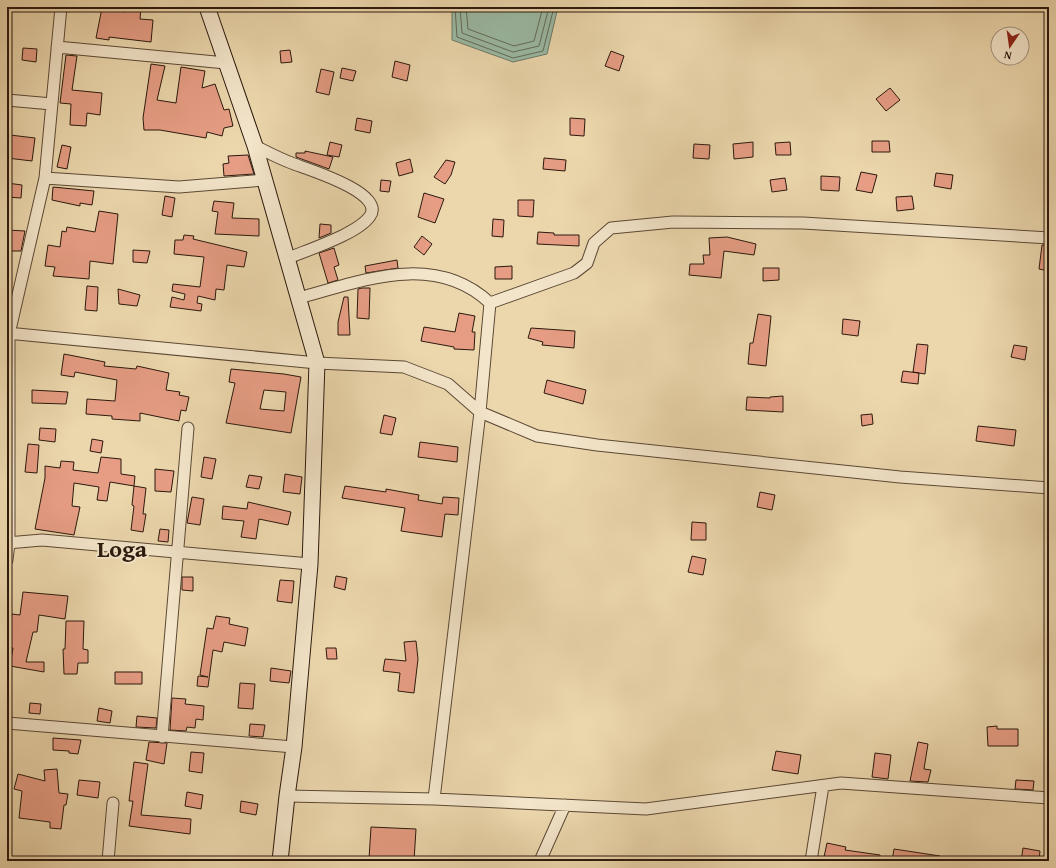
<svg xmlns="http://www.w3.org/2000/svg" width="1056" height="868" viewBox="0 0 1056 868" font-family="'Gentium Book Plus',serif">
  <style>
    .water { fill: #9abaa5; stroke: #6e7a68 }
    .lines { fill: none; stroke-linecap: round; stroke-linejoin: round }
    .shore { stroke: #626a59; stroke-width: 1 }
    .building { fill: #e69d84; stroke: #2b190d; fill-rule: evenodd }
    .street-casing { stroke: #5b4835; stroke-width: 13 }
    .secondary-casing { stroke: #2b190d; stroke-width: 17 }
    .street { stroke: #f3e5ca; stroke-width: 11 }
    .secondary { stroke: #f3e5ca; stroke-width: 15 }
    .labels { text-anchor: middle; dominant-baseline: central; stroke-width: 3.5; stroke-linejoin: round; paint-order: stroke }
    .town-label { font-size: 24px; font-weight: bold; fill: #2b190d; stroke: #f3e5ca }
  </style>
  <rect width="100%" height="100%" fill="#ecd7ad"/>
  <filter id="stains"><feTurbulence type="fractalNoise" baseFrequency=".005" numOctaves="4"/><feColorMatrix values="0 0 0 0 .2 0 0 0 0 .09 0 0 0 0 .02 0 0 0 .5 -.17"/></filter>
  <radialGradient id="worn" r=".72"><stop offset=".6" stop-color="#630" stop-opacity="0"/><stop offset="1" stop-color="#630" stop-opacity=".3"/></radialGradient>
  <path class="water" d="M444,7H558L547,54L513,62L452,40V9Z"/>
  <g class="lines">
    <path class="shore" d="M455,7L457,37L513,58L543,51L554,7
      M460,7L462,33L513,52L539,46L549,7
      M466,7L468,29L514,46L534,41L543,7"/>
  </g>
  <path class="building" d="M127,7H141L140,19L153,20L151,42L109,37V40L96,38L102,8L125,12Z
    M23,48L37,49L36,62L22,60Z
    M290,50L292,62L281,63L280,51Z
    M611,51L624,56L619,71L605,66Z
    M66,55L77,56L72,90L102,93L100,115L87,113L86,126L70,125L71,104L60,103Z
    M395,61L410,65L407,81L392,77Z
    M151,64L165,66L157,100L176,103L181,67L205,71L202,88L215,84L224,110L229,109L233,126L224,128L222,136L207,132L206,138L160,130H144L143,118Z
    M342,68L356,71L353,81L340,78Z
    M321,69L334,72L329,95L316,92Z
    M890,88L900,100L886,111L876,99Z
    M357,118L372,121L370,133L355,130Z
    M570,118L585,119L584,136L570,135Z
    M10,135L35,138L32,161L7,158Z
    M872,141H889L890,152H872Z
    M330,142L342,145L339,157L327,155Z
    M753,142V157L734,159L733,144Z
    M790,142L791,155H776L775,143Z
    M694,144L710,145L709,159L693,158Z
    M62,145L71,147L67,169L57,167Z
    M305,151L333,157L329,169L296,157V153H305Z
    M248,155L254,174L224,176L223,164L229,163L228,156Z
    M544,158L566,160L565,171L543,169Z
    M410,159L413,172L399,176L396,163Z
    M446,160L455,162L451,175L445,184L434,177Z
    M861,172L877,175L872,193L856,190Z
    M936,173L953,175L951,189L934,186Z
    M821,176L840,177L839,191L821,190Z
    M785,178L787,190L772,192L770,180Z
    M381,180L391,181L389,192L380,191Z
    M7,183L22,185L21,198L7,197Z
    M53,187L94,191L92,205L80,203V206L52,200Z
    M424,193L444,199L435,223L418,217Z
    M165,196L175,198L172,217L162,215Z
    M912,196L914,209L897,211L896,197Z
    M518,200H534L533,217L518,216Z
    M214,201L234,203L232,218L259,219V236L215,234L218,212L212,211Z
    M99,211L118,214L113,264L90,261L89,279L53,276L55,267L45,266L48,245L60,247L62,231L66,232L67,227L95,232Z
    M493,219L504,220L503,237L492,236Z
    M320,224L331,225V233L319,238Z
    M7,230L25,231L21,251H7Z
    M538,232L554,233V235H579V246L537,244Z
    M184,235L194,236L193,239L247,252L244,267L227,265L224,290L216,289L215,300L198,296L197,303L202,304L201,311L170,307L172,297L184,300L185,294L172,291L173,284L200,287L204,257L174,254L175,240H183Z
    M422,236L432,244L424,255L414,247Z
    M727,237L756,244L754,255L724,251L721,278L689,275L690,264H704L703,255H710L709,238Z
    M1042,245H1049V271L1039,269Z
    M334,248L339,265L334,267L338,280L328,283L319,253Z
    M133,250L150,251L147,263L133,262Z
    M397,260L398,268L366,273L365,266Z
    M512,266V279H495V267Z
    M763,268H779V280L763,281Z
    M87,286L98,287L97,311L85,310Z
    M362,288H370L369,319L357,318L358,289Z
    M118,289L140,295L137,306L119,304Z
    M344,297H348L350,335H338V322Z
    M459,313L475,316L472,332H475L474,350L454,349V347L421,341L424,327L455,332Z
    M758,314L771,316L766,366L748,364L750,343H753Z
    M843,319L860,321L858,336L842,334Z
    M531,328L575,331L574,348L542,345L543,342L528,338Z
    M917,344L928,345L925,374L913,372Z
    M1014,345L1027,347L1025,360L1011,357Z
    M64,354L105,362L104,366L136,369L137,366L169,373L166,390L180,392L179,395L189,397L186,411L181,410L179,421L140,413V421L112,419V416L86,414L87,399L115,401L117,380L75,372L74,377L61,375Z
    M231,369L284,374L301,377L291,433L226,423L235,383L229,382ZM264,390L286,392L284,411L260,409Z
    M903,371L919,373L918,384L901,382Z
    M547,380L586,390L583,404L544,393Z
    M32,390L68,392L66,404L32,403Z
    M783,396V412L746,410L747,397L770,398V397Z
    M872,414L873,424L862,426L861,415Z
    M384,415L396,418L392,435L380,433Z
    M978,426L1016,430L1014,446L976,441Z
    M40,428L56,429L55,442L39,440Z
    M92,439L103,441L101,453L90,451Z
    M420,442L458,447L457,462L418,457Z
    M28,444L39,445L37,473L25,472Z
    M101,457L121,459V474L135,476L134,486L110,482L107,501L97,500L99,487L74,483L72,506L80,507L74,535L35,529L45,478V466L60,468L61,461L74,462L73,470L98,473Z
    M204,457L216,459L212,479L201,477Z
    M155,469L174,471L171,492L155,491Z
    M285,474L302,477L300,494L283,492Z
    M249,475L262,477L259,489L246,487Z
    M134,486L146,488L143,514H146L143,532L131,530L134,506L132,505Z
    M345,486L386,492V489L419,495L418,500L442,504L443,497L459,498L458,515L445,514L442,537L401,531L405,508L342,498Z
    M760,492L775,495L772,510L757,507Z
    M192,497L204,499L200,525L187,523Z
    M248,502L291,512L288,525L259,519L256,539L241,537L244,521L222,519L223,506L247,509Z
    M692,522L706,523V540H691Z
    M160,529L169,530L168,542L158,541Z
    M692,556L706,559L703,575L688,572Z
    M336,576L347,578L345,590L334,587Z
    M182,577H193V591L182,590Z
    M280,580L294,581L292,603L277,601Z
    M23,592L68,596L65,619L39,615L37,632H33L26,662H44V672L10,666L13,648L8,647V633L12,614L20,615Z
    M216,616L230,618L229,624L248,628L245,646L224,642L222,652L213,650L208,687L197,686L198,676L208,677L200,675L207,628L213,629Z
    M66,621H84L83,649L88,650V663H78L77,674H64L63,649H65Z
    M416,641L418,659L414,693L398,691L400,673L383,671L385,659L406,661L404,642Z
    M326,648H336L337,659H327Z
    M271,668L291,671L289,683L270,681Z
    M115,672H142V684H115Z
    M240,683L255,684L253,709L238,708Z
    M172,698L186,699L185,704L204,706L203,720L196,719L195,728L187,727L186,731L170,730Z
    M30,703L41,704L40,714L29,713Z
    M99,708L112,711L110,723L97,721Z
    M137,716L157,718L156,728L136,727Z
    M250,724L265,725L263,737L249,736Z
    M997,726V729H1018V746H988L987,727Z
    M53,738L81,740L78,754L69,753V751L53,750Z
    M149,742L167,743L164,764L146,760Z
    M918,742L928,744L924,769L931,770L928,782L910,781Z
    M776,751L801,755L798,774L772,770Z
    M191,752L204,753L202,773L189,771Z
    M875,753L891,755L888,779L872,777Z
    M134,762L148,764L141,815L191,819L190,834L129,826L133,801H129Z
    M57,769L59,793L68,794L66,805H64L61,829L50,828V822L19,818L22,791L14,789L18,774L45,781L44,770Z
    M79,780L100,782L98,798L77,795Z
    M1016,780L1034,781L1033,790L1015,789Z
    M187,792L203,795L201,809L185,806Z
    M241,801L258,804L256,815L240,812Z
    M371,827L416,829L414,861L369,859Z
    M827,843L846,847L845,850L880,855V861H844L824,857Z
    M1023,848L1040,851L1039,861H1021Z
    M894,849L940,856L939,861H892Z"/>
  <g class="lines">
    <defs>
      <path id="street" d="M57,47L226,63
        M7,100L52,104
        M255,146C267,152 280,159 294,164C307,169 386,193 370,216C358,234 307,250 286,259
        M45,178L179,187L264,180
        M299,298C362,281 434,251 490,303L480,412L434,799
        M490,303L574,273L587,263L594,243L611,228L673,222L803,223L1049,238
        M7,333L317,363L404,367L448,384L480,412L537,436L597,445L900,477L1049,488
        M7,543L42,540L310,564
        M7,560L9,543V334L45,178L61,7
        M7,723L294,747
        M162,737L188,428
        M287,796L434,799L646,809L841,783L1049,798
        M108,861L113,803
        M540,861L565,805
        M811,861L823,786"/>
      <path id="secondary" d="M207,7L255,146L317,363L310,564L294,747L287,796L280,861"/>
    </defs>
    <use href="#street" class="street-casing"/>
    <use href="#secondary" class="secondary-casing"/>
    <use href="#street" class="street"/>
    <use href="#secondary" class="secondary"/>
  </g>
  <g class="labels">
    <g class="town-label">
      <text x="122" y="548">Loga</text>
    </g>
  </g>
  <rect width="1056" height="868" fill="none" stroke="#ecd7ad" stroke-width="24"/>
  <rect x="8" y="8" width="1040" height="852" fill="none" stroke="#2b190d" stroke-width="2"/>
  <rect x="12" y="12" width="1032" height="844" fill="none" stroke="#2b190d"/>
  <g transform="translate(1010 46) rotate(193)"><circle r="19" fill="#f3e5ca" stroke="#a3937e"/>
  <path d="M0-3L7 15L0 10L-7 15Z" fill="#8f2418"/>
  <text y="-6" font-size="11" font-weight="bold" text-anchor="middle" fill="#2b190d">N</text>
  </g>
  <rect width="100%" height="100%" filter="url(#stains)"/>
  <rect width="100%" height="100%" fill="url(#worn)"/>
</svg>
